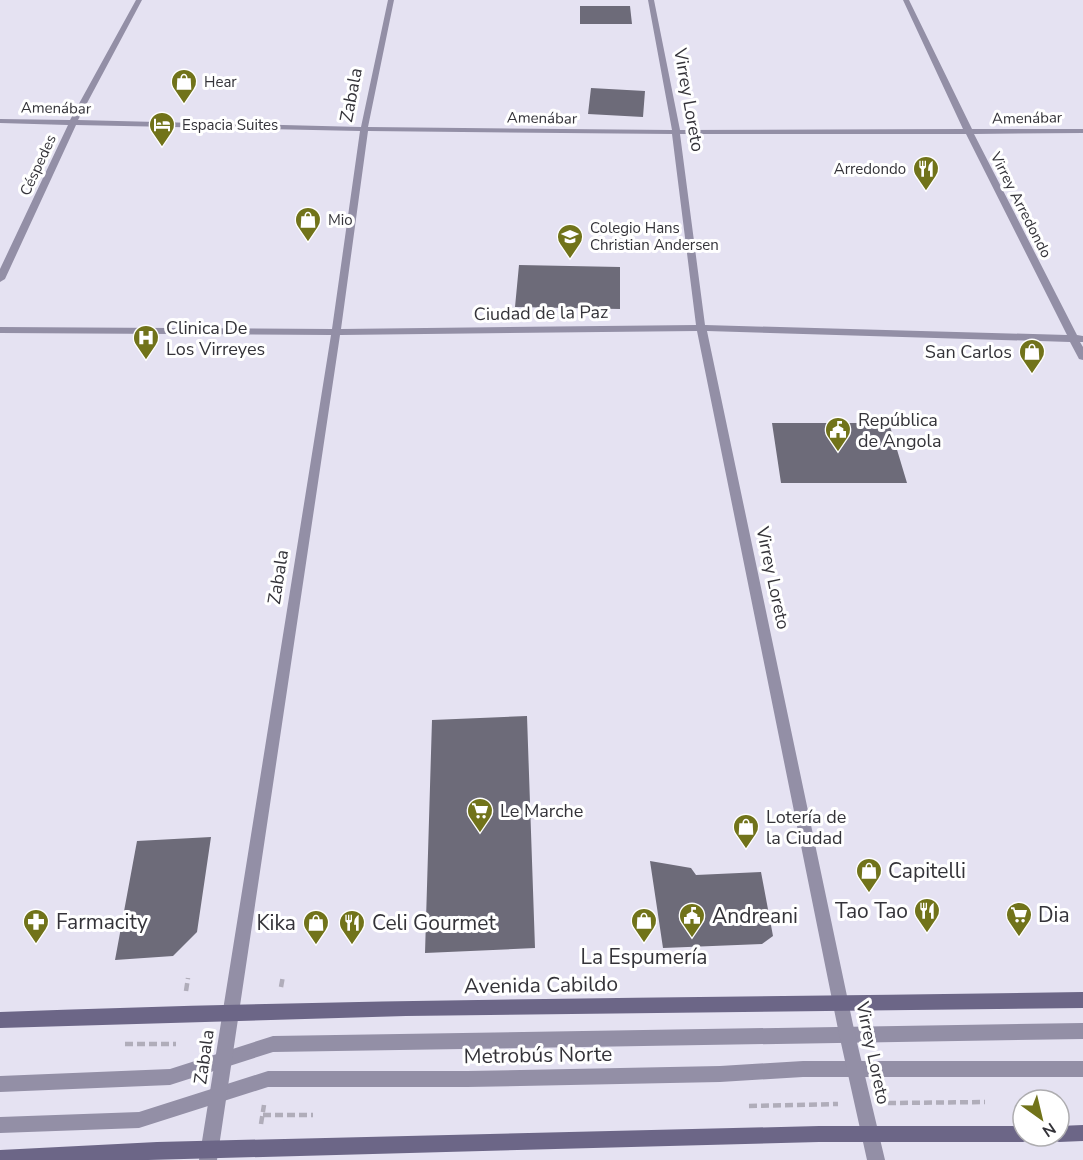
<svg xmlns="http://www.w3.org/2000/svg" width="1083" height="1160" viewBox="0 0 1083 1160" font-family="'Nunito Sans',sans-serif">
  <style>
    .building { fill: #6d6b79 }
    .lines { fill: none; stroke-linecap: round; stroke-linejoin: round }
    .path { stroke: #b0adba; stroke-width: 4.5; stroke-dasharray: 8 4; stroke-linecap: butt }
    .service { fill: #938fa6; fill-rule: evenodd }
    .minor { fill: #938fa6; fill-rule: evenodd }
    .secondary { fill: #6c6687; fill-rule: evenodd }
    .labels { text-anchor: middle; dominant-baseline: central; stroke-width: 6; stroke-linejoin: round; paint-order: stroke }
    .far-poi-label { font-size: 15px; fill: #343339; stroke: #fff; text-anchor: start }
    .far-street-label { font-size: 15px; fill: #343339; stroke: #fff }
    .street-label { font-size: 18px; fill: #343339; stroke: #fff }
    .poi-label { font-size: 18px; fill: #343339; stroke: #fff; text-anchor: start }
    .near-poi-label { font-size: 21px; fill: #343339; stroke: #fff; text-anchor: start }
    .near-street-label { font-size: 21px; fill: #343339; stroke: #fff }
  </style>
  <rect width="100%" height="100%" fill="#e5e2f2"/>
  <path class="building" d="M580,6H630L632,24H580Z
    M591,88L645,91L643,117L588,114Z
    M519,265L620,267V309L515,307Z
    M772,423H889L907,483H781Z
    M527,716L535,948L425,953L432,720Z
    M211,837L197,932L173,956L115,960L137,841Z
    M650,861L691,868L696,875L761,872L773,936L762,944L663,948Z"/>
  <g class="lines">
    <path class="path" d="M281,987L283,976
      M186,991L188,978
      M125,1044H176
      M888,1103L985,1102
      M749,1106L838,1104
      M263,1115H313
      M261,1124L264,1105"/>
    <path class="service" d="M1083,1023V1039L273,1052L170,1085L0,1092V1076L170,1069L273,1036Z
      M803,1061H1083V1077H803L720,1082L467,1087H268L139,1128L0,1133V1117L139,1112L268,1071H467L720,1066Z"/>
    <path class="minor" d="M136,0H142L78,120L361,127L388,0H394L368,127L672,130L648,0H654L680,130L963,129L903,0H909L972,129H1083V133L974,134L1077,335L1083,336V342H1080L1083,347V360L1079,359L1070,342L707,331L855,1034L885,1160H867L839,1034L697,331L340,335L217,1160H199L331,335L0,333V327L332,329L360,131L76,125L5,279L0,282V269L68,125L0,123V119L70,120ZM368,131L672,134L696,325L341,329ZM680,134H966L1067,335L705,325Z"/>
    <path class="secondary" d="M1083,992V1008L406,1016L0,1028V1012C361,998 722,998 1083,992Z
      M1083,1125V1141L1059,1142L1053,1140L1051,1136H1059V1126Z
      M819,1126H1023V1136H1031L1029,1140L1023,1142H819L148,1160H0V1150L157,1142Z"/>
  </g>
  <defs>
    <symbol id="shop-pin" viewBox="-11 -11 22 30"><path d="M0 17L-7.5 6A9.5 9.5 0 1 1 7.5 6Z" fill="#71731a" stroke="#fff"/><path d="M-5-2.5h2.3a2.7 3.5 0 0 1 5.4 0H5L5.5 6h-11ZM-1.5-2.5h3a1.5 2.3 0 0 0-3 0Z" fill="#fff"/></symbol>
    <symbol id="hotel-pin" viewBox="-11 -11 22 30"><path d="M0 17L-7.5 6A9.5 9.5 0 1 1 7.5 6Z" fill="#71731a" stroke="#fff"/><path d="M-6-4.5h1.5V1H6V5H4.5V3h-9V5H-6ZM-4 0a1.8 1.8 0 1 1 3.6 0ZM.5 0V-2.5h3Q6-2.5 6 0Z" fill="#fff"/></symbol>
    <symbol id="restaurant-pin" viewBox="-11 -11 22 30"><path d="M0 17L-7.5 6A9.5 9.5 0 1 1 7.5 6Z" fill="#71731a" stroke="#fff"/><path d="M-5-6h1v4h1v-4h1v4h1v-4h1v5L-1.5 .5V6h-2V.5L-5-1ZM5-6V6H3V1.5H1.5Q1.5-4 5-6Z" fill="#fff"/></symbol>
    <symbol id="school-pin" viewBox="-11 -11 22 30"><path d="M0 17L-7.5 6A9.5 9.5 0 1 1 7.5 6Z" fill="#71731a" stroke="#fff"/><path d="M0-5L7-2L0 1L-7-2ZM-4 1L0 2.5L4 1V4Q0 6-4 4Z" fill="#fff"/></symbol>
    <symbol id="hospital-pin" viewBox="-11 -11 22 30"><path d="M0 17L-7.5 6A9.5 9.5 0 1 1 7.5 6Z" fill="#71731a" stroke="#fff"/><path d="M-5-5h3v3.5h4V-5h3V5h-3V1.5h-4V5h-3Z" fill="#fff"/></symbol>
    <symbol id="civic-pin" viewBox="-11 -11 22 30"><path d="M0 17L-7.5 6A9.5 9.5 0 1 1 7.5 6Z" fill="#71731a" stroke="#fff"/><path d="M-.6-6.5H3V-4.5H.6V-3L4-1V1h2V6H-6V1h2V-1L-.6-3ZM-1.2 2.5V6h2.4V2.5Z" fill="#fff"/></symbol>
    <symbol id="supermarket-pin" viewBox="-11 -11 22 30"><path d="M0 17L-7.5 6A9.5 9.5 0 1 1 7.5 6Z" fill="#71731a" stroke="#fff"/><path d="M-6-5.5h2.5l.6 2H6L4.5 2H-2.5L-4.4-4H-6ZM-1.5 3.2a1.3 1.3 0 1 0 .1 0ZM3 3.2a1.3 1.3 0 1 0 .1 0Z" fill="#fff"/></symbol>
    <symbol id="pharmacy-pin" viewBox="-11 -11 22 30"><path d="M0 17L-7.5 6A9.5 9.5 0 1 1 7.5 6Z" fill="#71731a" stroke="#fff"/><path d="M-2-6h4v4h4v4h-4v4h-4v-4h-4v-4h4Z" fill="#fff"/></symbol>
  </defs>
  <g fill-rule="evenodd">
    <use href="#shop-pin" x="169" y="67" width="30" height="40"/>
    <use href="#hotel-pin" x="147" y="110" width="30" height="40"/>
    <use href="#restaurant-pin" x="911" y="154" width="30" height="40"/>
    <use href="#shop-pin" x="293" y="205" width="30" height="40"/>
    <use href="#school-pin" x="555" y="222" width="30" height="40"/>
    <use href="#hospital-pin" x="131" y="323" width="30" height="40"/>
    <use href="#shop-pin" x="1017" y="337" width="30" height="40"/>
    <use href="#civic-pin" x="823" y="415" width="30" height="40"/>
    <use href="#supermarket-pin" x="465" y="796" width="30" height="40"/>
    <use href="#shop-pin" x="731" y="812" width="30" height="40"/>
    <use href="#shop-pin" x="854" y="856" width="30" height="40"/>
    <use href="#restaurant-pin" x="912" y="896" width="30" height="40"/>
    <use href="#supermarket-pin" x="1004" y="900" width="30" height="40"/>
    <use href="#civic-pin" x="677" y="901" width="30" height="40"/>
    <use href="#shop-pin" x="629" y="906" width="30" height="40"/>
    <use href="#pharmacy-pin" x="21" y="907" width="30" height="40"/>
    <use href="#shop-pin" x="301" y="908" width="30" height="40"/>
    <use href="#restaurant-pin" x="337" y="908" width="30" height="40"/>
  </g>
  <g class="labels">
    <g class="far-poi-label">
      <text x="204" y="82">Hear</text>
      <text x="182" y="125">Espacia Suites</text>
      <text x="906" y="169" text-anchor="end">Arredondo</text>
      <text x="328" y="220">Mio</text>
      <text x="590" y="228">Colegio Hans<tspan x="590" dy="17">Christian Andersen</tspan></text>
    </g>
    <g class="far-street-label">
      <text transform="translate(56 108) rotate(1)">Amenábar</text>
      <text transform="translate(542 118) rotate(1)">Amenábar</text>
      <text transform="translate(1027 118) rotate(-1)">Amenábar</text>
      <text transform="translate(38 165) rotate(-65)">Céspedes</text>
      <text transform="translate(1021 205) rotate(63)">Virrey Arredondo</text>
    </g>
    <g class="street-label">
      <text transform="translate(351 95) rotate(-79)">Zabala</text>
      <text transform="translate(689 100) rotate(80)">Virrey Loreto</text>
      <text transform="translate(541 313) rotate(-1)">Ciudad de la Paz</text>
      <text transform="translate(278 577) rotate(-81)">Zabala</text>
      <text transform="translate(773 578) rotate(78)">Virrey Loreto</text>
      <text transform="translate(873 1053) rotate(78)">Virrey Loreto</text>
      <text transform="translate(204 1057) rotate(-82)">Zabala</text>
    </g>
    <g class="poi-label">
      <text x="166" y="328">Clinica De<tspan x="166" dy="21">Los Virreyes</tspan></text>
      <text x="1012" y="352" text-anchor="end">San Carlos</text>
      <text x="858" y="420">República<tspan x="858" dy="21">de Angola</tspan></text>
      <text x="500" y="811">Le Marche</text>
      <text x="766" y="817">Lotería de<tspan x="766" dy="21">la Ciudad</tspan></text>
    </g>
    <g class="near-poi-label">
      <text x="888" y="871">Capitelli</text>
      <text x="908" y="911" text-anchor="end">Tao Tao</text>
      <text x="1038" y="915">Dia</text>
      <text x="712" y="916">Andreani</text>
      <text x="56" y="922">Farmacity</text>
      <text x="296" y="923" text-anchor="end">Kika</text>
      <text x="372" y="923">Celi Gourmet</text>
      <text x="644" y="957" text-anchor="middle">La Espumería</text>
    </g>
    <g class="near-street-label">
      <text transform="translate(541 985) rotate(-1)">Avenida Cabildo</text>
      <text transform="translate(538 1055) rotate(-1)">Metrobús Norte</text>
    </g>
  </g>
  <g transform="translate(1041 1118) rotate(146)"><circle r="28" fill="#ffffff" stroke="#aeadb0" stroke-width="1.5"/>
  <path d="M0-4.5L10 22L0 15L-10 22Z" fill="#71731a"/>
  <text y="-9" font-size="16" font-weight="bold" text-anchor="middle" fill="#343339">N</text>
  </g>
</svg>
